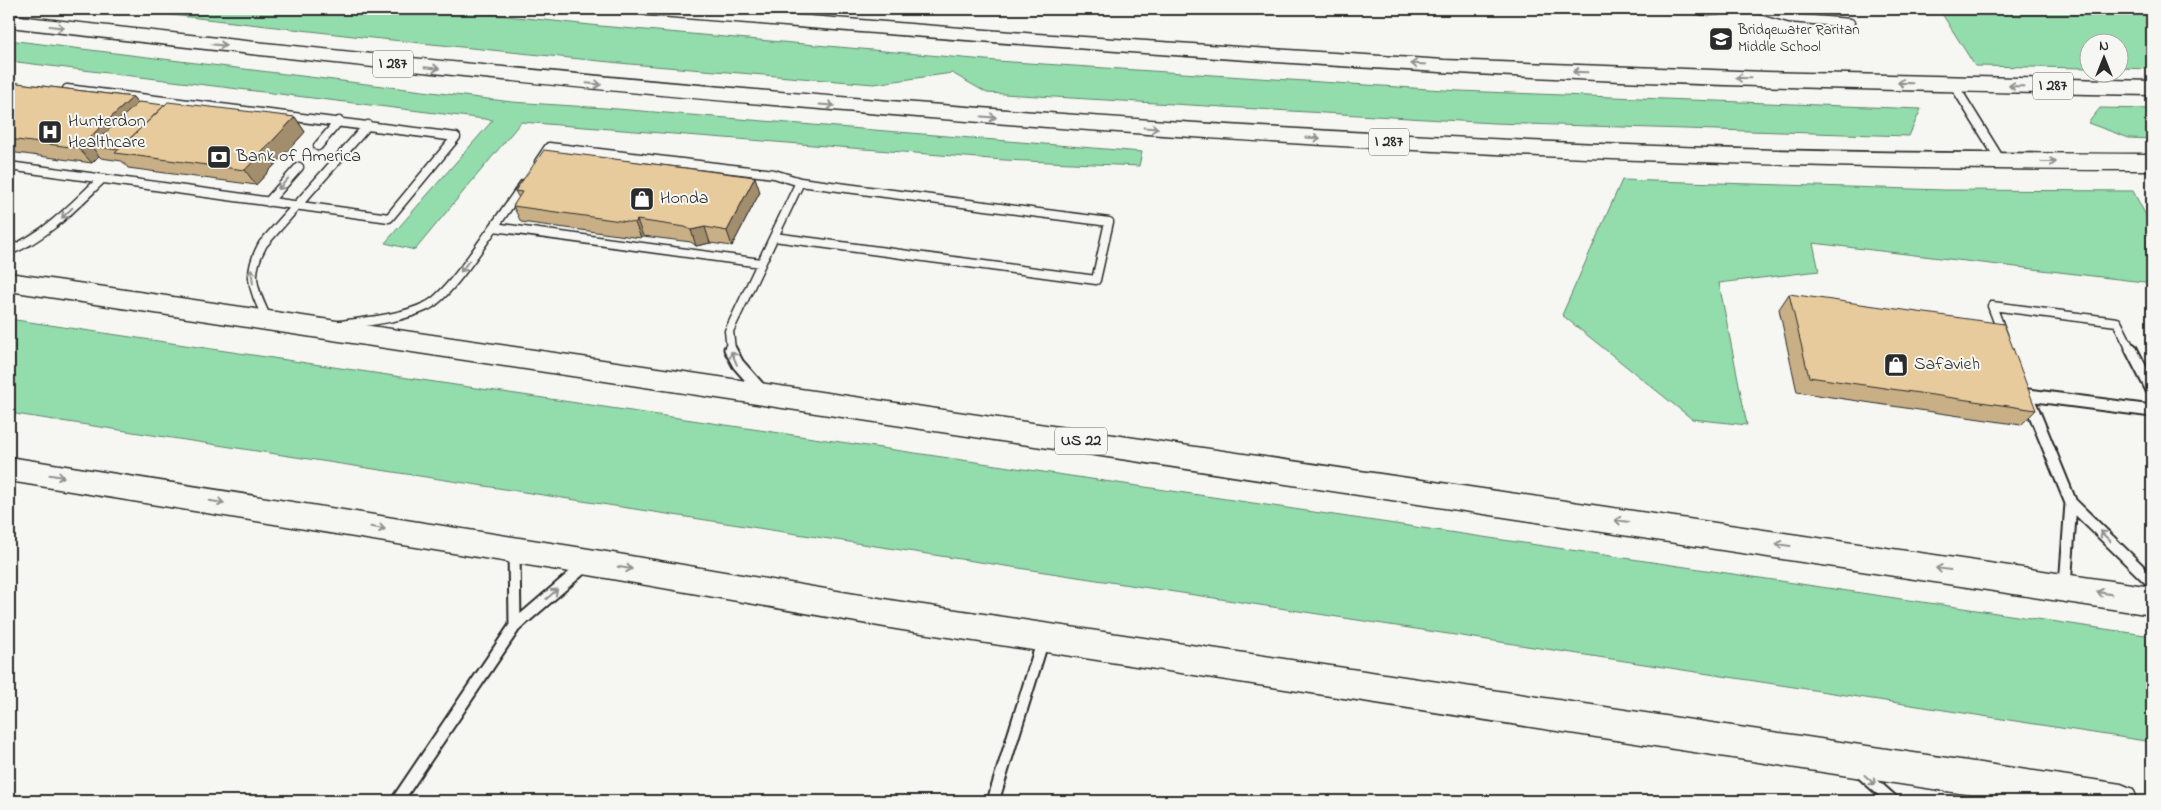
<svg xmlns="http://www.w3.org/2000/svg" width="2161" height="810" viewBox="0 0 2161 810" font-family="'Indie Flower',sans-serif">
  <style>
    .green { fill: #93dcac; stroke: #5f846c }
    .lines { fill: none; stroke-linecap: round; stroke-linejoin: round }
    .lane-far1-casing { stroke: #2b2b2b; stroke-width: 11 }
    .lane-casing { stroke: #2b2b2b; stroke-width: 15 }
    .street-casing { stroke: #2b2b2b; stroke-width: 4 }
    .highway-casing { stroke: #2b2b2b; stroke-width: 3 }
    .lane-far1 { stroke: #f6f6f2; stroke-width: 8 }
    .lane { stroke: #f6f6f2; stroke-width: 11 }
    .street { fill: #f6f6f2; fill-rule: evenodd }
    .highway { fill: #f6f6f2; fill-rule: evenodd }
    .wall { fill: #c8af86; stroke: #2b2b2b }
    .shaded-wall { fill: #a28e6d; stroke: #2b2b2b }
    .building { fill: #e8cb9c; stroke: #2b2b2b }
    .oneway { stroke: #90908e }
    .labels { text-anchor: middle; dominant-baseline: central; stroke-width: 4; stroke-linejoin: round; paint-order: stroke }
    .far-poi-label { font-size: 15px; fill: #2b2b2b; stroke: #f6f6f2; text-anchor: start }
    .shield { fill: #f6f6f2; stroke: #686867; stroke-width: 1 }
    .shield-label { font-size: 16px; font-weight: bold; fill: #2b2b2b }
    .poi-label { font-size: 18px; fill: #2b2b2b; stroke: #f6f6f2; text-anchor: start }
  </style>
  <rect width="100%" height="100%" fill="#f6f6f2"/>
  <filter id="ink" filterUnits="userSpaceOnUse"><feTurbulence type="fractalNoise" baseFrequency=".02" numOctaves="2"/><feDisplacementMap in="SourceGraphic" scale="10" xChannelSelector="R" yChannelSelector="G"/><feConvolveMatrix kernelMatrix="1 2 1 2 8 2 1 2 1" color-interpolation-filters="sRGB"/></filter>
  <g filter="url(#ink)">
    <path class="green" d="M120,9H441L600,26L997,61L1459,91L1921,109L1909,136L1493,123L987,93L952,73L874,84L630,64L362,37Z
      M1939,9H2152V69L2119,68L2118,42H2088V68L1975,66Z
      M9,40L512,102L605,108L1142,152L1139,166L1004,160L521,122L415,250L385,243L493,120L9,61Z
      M2100,108L2152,109V139L2129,138L2088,123Z
      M1622,180L1944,190L2133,191L2152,227V283L1813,243L1819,271L1719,283L1747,425L1692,419L1562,315Z
      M9,319L2152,636V742L9,413Z"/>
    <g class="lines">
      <defs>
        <path id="lane-far1" d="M1758,9L1789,18L1850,23
          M1954,85L2001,161
          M318,146L339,121
          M539,162L549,147L774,174L800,182L729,331L731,350
          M9,166L389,218L456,137L67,89
          M524,184L494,227L761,263
          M268,202L299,167
          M774,237L1096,280L1109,222L800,182
          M9,251C47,235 73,207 102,179
          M268,321C254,290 245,276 263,244L368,125
          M340,325C369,321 400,319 427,306C447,297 479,247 494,227
          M2003,335L1992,306L2117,322L2131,350"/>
        <path id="lane" d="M730,349L738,364L761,390
          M2131,349L2152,390
          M2028,395L2152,411
          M2029,400L2071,503L2152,582
          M514,550L515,626
          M2065,586L2071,503
          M1858,770L1893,801
          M397,801L515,626L587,564
          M993,801L1043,640"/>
        <path id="street" d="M1692,9H1727L1725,12C1716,15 1703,15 1694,12Z"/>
        <path id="highway" d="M637,9H721L1037,34L1444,60L1766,72L2152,81V95C1915,91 1677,86 1440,72C1176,57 911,36 647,15L640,13Z
          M9,15C556,77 1105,126 1655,146C1821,153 1986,153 2152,154V170C1435,170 721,109 9,27Z
          M9,273L2152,587V615L9,291Z
          M9,457L589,549L896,601L2121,784L2133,789L2138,801H2011L896,629L589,575L9,481Z"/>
      </defs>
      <use href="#lane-far1" class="lane-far1-casing"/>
      <use href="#lane" class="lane-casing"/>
      <use href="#street" class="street-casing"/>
      <use href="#highway" class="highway-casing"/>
      <use href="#lane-far1" class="lane-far1"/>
      <use href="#lane" class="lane"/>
      <use href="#street" class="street"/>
      <use href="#highway" class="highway"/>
    </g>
    <path class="wall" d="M9,82L133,97L138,103L295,117L305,132L256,185L128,168L122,161L101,158L99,156L92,163L9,152Z
      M515,191L760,192L732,246L710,243L696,246L691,242L643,236L641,238L521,222L513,206L519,198Z
      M1789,294L2036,410L2021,425L1797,392L1779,309Z"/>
    <path class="shaded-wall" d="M133,97L145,113L91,146L99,156L92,163L78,148Z
      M295,117L305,132L256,185L245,170Z
      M755,177L760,192L732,246L727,231Z
      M637,220L643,236L641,238L635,223Z
      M705,227L710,243L696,246L691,230Z"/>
    <path class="building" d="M9,82L133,97L78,148L9,139Z
      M139,102L165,105L118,150L91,146Z
      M168,102L295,117L245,170L115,153Z
      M544,150L755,177L727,231L705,227L691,230L685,227L637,220L635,223L513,206L522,192L515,191Z
      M1789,294L2004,324L2036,410L1809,377Z"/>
    <defs><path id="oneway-shaft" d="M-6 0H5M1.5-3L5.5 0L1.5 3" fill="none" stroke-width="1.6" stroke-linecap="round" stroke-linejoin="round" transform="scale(1.25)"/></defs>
    <g class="oneway">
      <use href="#oneway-shaft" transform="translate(57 27) rotate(7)"/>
      <use href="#oneway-shaft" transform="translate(219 45) rotate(6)"/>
      <use href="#oneway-shaft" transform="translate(1418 64) rotate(-176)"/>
      <use href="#oneway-shaft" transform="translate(432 68) rotate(6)"/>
      <use href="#oneway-shaft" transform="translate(1580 72) rotate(-178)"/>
      <use href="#oneway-shaft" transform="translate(1743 78) rotate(-178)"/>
      <use href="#oneway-shaft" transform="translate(1905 83) rotate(-178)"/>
      <use href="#oneway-shaft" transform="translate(594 84) rotate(5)"/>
      <use href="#oneway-shaft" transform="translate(2016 86) rotate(-179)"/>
      <use href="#oneway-shaft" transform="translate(827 105) rotate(4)"/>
      <use href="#oneway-shaft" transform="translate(989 117) rotate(4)"/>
      <use href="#oneway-shaft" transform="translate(1151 128) rotate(4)"/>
      <use href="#oneway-shaft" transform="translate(1313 138) rotate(3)"/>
      <use href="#oneway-shaft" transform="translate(2049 162)"/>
      <use href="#oneway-shaft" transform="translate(283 184) rotate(133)"/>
      <use href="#oneway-shaft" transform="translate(67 213) rotate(136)"/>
      <use href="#oneway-shaft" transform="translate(465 266) rotate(127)"/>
      <use href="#oneway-shaft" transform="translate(252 276) rotate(-97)"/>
      <use href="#oneway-shaft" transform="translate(734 358) rotate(-113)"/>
      <use href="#oneway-shaft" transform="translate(57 476) rotate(9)"/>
      <use href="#oneway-shaft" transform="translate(217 502) rotate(9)"/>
      <use href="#oneway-shaft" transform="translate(1622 521) rotate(-172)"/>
      <use href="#oneway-shaft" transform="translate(378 528) rotate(9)"/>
      <use href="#oneway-shaft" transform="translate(2105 536) rotate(-136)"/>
      <use href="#oneway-shaft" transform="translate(1783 545) rotate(-172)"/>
      <use href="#oneway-shaft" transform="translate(625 568) rotate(10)"/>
      <use href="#oneway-shaft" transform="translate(1943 569) rotate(-172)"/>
      <use href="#oneway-shaft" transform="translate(2104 593) rotate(-171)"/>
      <use href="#oneway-shaft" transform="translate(552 594) rotate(-41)"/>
      <use href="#oneway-shaft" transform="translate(1870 780) rotate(42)"/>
    </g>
  </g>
  <defs>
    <symbol id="school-square" viewBox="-11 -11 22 22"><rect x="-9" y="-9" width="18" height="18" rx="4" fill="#2b2b2b" stroke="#f6f6f2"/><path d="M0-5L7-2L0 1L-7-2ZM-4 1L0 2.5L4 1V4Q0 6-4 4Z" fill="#fff"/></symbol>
    <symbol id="hospital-square" viewBox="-11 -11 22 22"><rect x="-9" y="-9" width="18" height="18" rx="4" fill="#2b2b2b" stroke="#f6f6f2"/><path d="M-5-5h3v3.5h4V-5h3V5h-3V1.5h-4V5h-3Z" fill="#fff"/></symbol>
    <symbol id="bank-square" viewBox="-11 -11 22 22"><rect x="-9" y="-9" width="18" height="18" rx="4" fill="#2b2b2b" stroke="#f6f6f2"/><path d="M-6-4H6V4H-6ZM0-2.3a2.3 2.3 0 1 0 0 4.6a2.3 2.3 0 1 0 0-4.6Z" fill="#fff"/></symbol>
    <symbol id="shop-square" viewBox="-11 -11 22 22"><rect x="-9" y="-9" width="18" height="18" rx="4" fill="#2b2b2b" stroke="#f6f6f2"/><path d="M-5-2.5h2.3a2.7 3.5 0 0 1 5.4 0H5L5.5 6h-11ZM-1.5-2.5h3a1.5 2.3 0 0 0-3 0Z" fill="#fff"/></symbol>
  </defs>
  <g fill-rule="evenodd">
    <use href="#school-square" x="1707" y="25" width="28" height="28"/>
    <use href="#hospital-square" x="36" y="118" width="28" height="28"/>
    <use href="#bank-square" x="205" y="143" width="28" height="28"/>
    <use href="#shop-square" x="628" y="185" width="28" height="28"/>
    <use href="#shop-square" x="1882" y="351" width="28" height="28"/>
  </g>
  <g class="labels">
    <g class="far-poi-label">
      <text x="1738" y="30">Bridgewater Raritan<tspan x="1738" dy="17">Middle School</tspan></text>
    </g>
    <g class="shield">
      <rect x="373" y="50.5" width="40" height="27" rx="4"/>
      <rect x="2033" y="72.5" width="40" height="27" rx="4"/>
      <rect x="1369" y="128.5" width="40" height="27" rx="4"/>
      <rect x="1055" y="427.5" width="52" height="27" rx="4"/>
    </g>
    <g class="shield-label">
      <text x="393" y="64">I 287</text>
      <text x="2053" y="86">I 287</text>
      <text x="1389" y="142">I 287</text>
      <text x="1081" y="441">US 22</text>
    </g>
    <g class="poi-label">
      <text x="68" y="122">Hunterdon<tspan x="68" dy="21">Healthcare</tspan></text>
      <text x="236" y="157">Bank of America</text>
      <text x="660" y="199">Honda</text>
      <text x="1914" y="365">Safavieh</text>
    </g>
  </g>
  <rect width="2161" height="810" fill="none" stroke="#f6f6f2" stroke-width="30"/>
  <rect x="15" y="15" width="2131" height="780" fill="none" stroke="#2b2b2b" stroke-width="2" filter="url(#ink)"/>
  <g transform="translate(2104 58)"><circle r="24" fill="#f6f6f2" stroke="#a5a5a2"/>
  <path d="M0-4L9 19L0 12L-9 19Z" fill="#2b2b2b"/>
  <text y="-8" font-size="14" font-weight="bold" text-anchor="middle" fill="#2b2b2b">N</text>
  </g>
</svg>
